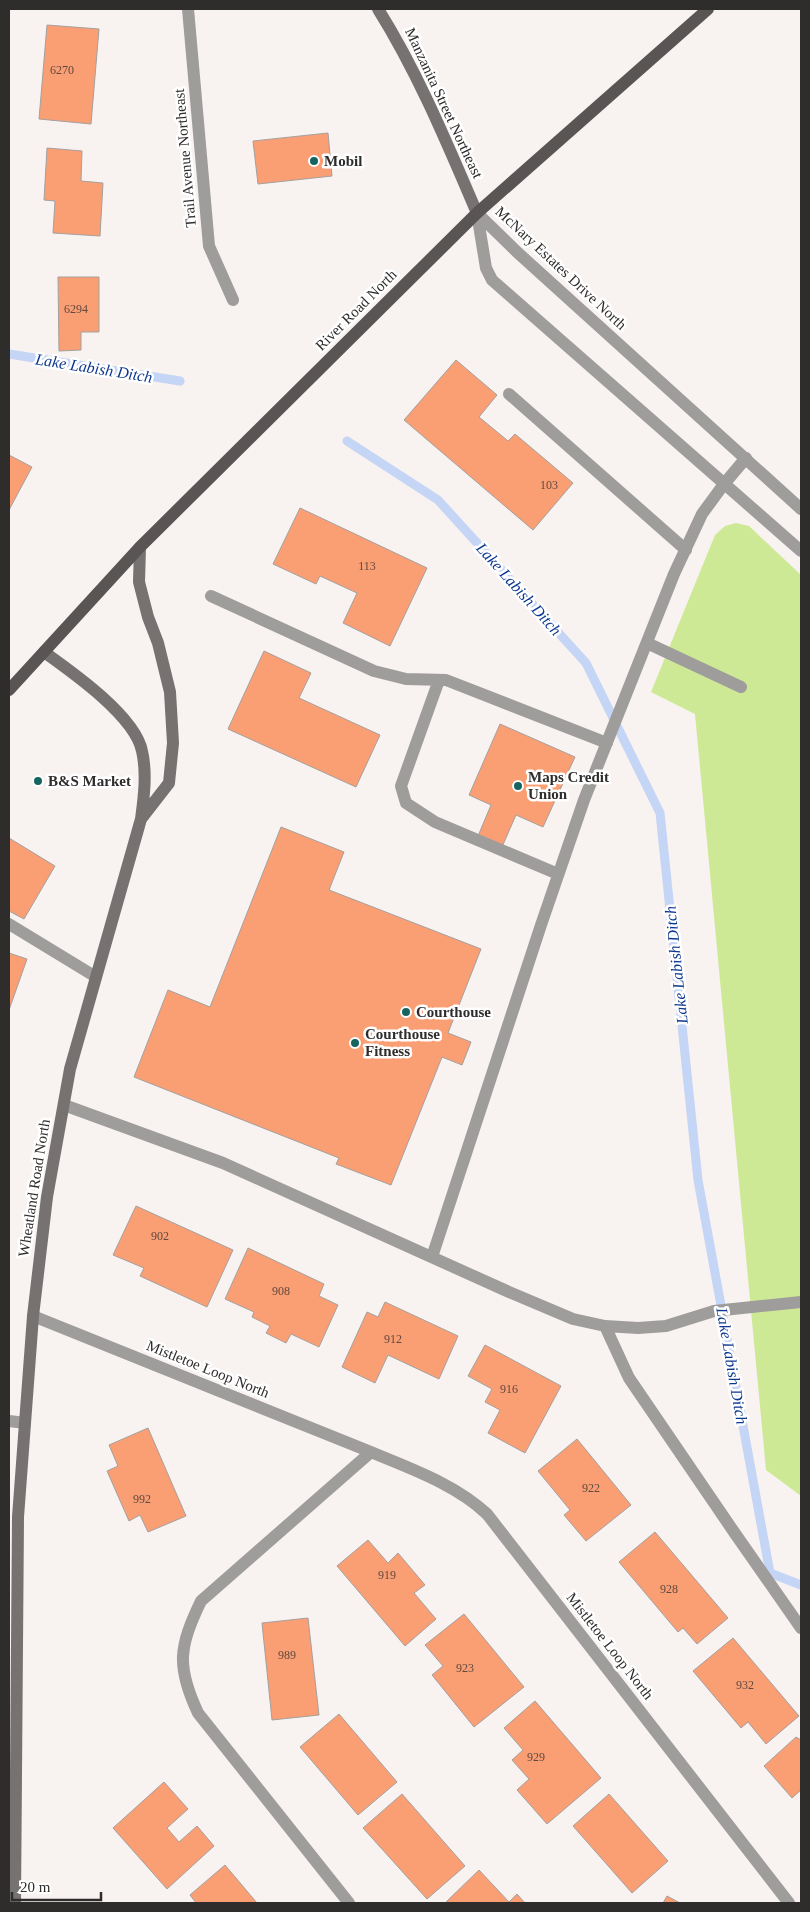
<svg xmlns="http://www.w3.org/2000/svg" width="810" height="1912" viewBox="0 0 810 1912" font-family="Georgia,serif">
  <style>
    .green { fill: #cee995 }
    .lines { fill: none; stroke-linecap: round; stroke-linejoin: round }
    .stream { stroke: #c4d5f6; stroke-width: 9 }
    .building { fill: #fa9e74; stroke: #a5a09e }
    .lane { stroke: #9f9c9c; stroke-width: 12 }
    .street { stroke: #9f9c9c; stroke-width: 12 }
    .secondary { stroke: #767272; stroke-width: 12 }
    .primary { stroke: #595555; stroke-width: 12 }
    .poi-dot { fill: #16645f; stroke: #fff; stroke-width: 2 }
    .labels { text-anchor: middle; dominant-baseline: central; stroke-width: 5; stroke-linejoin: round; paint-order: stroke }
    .number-label { font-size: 12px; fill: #62493e }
    .street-label { font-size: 15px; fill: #2f2d2c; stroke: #fff }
    .poi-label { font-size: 15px; font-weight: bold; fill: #2f2d2c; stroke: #fff; text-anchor: start }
    .water-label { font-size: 16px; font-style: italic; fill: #0c378f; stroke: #fff }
  </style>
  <rect width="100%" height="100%" fill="#f8f2f0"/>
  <path class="green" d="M736,523L749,526L801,575V1496L766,1470L695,714L651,692L715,535L725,526Z"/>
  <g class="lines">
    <path class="stream" d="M9,354L180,381
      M347,441L438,500L586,663L660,813L698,1180L770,1573L801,1585"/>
  </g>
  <path class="building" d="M47,25L99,29L91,124L39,119Z
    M328,133L332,176L258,184L253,141Z
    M47,148L82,151L81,181L103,183L100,236L53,233L55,201L44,200Z
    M58,277H99V332H81V350L59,351Z
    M456,360L497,395L479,417L508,441L515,434L573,483L533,530L404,420Z
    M9,455L32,467L9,510Z
    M300,508L427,568L390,646L343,623L357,593L320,576L316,584L273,564Z
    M264,651L311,673L299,698L380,735L356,787L228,729Z
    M500,724L575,757L543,827L516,815L502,847L478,836L491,805L469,795Z
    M281,827L344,852L329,890L481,949L448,1033L471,1042L462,1065L442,1057L391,1185L336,1164L339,1158L134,1077L168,990L210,1007Z
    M9,838L55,866L24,919L9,911Z
    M9,953L27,959L9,1010Z
    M136,1206L233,1250L207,1307L140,1276L144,1268L113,1255Z
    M248,1248L324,1284L319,1296L338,1305L319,1347L291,1334L286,1343L266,1333L270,1326L252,1317L254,1312L225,1299Z
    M385,1302L458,1336L439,1379L388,1355L375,1383L342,1367L367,1312L378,1317Z
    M485,1345L561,1386L525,1453L488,1433L500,1410L485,1402L492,1389L468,1376Z
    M148,1428L186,1516L148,1532L140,1515L129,1521L107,1471L118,1466L109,1445Z
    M577,1439L631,1505L586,1541L564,1515L570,1510L538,1471Z
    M655,1532L728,1618L697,1644L683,1628L678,1632L619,1562Z
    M368,1540L388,1563L398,1553L425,1585L414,1593L436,1619L405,1646L337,1566Z
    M464,1614L524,1687L474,1727L432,1675L443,1666L425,1645Z
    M308,1618L319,1715L272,1720L262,1623Z
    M733,1638L799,1716L766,1744L748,1722L741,1728L693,1671Z
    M535,1701L601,1778L547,1824L517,1790L529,1779L512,1760L523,1750L504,1728Z
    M339,1714L397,1782L358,1815L300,1747Z
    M796,1737L801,1740V1790L792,1798L764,1766Z
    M164,1782L188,1809L167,1828L179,1842L197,1826L214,1846L167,1889L113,1828Z
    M402,1794L465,1866L427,1899L363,1828Z
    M609,1794L668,1861L632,1893L573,1826Z
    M225,1865L257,1903H196L190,1895Z
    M479,1870L509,1902L517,1894L525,1903H445Z
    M667,1896L680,1903H663Z"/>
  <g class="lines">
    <path class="lane" d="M509,394L686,550
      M211,596L374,671L406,679L446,680L607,743
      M647,643L741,687
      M439,680L401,786L406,803L435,822L558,874
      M9,924L96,977
      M64,1105L223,1163L509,1292L573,1319L605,1326L638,1328L666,1326L714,1311L801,1302
      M432,1257L541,925L584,800L674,574L702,514L724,484L746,458
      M605,1326L629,1378L734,1532L801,1628
      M9,1421L25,1423"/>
    <path class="street" d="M188,9L209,246L233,300
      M477,213L486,268L492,280L801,551
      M477,213L517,252L801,509
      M33,1316L371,1452
      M349,1903L198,1713C176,1666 179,1647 201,1601L371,1452C411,1469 455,1484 487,1514L789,1903"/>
    <path class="secondary" d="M378,9C418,73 447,143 477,213
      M140,547L139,582L148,617L158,643L170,692L173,743L169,783L141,819
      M15,1903L18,1517L33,1316L47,1197L70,1069L141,819C144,797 147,773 142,751C135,716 72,672 44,652"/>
    <path class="primary" d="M9,690L140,547L477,213L708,9"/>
  </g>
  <g class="poi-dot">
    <circle cx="314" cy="161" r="5"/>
    <circle cx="38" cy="781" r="5"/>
    <circle cx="518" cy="786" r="5"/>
    <circle cx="406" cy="1012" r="5"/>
    <circle cx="355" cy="1043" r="5"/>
  </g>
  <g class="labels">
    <g class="number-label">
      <text x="62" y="70">6270</text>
      <text x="76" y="309">6294</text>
      <text x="549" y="485">103</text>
      <text x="367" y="566">113</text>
      <text x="160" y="1236">902</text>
      <text x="281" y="1291">908</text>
      <text x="393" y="1339">912</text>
      <text x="509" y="1389">916</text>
      <text x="591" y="1488">922</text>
      <text x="142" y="1499">992</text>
      <text x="387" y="1575">919</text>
      <text x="669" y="1589">928</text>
      <text x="287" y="1655">989</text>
      <text x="465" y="1668">923</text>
      <text x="745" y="1685">932</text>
      <text x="536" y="1757">929</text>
    </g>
    <g class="street-label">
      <text transform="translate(444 103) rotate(65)">Manzanita Street Northeast</text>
      <text transform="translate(185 158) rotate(-95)">Trail Avenue Northeast</text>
      <text transform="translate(561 268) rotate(43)">McNary Estates Drive North</text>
      <text transform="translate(356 310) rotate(-45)">River Road North</text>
      <text transform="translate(34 1188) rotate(-81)">Wheatland Road North</text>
      <text transform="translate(208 1369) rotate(22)">Mistletoe Loop North</text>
      <text transform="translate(610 1646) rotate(52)">Mistletoe Loop North</text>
    </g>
    <g class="poi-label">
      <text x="324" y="161">Mobil</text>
      <text x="528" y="777">Maps Credit<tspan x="528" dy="17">Union</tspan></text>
      <text x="48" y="781">B&amp;S Market</text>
      <text x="416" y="1012">Courthouse</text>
      <text x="365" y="1034">Courthouse<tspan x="365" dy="17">Fitness</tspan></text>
    </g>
    <g class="water-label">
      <text transform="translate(94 368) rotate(9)">Lake Labish Ditch</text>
      <text transform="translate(519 589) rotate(48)">Lake Labish Ditch</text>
      <text transform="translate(676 965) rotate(-96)">Lake Labish Ditch</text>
      <text transform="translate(732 1366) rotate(80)">Lake Labish Ditch</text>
    </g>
  </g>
  <rect width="810" height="1912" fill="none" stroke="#2f2d2c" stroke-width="20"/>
  <path d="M12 1892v8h89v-8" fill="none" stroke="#2f2d2c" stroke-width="2.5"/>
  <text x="20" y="1892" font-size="15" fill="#2f2d2c" stroke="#ffffff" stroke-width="4" paint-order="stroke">20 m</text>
</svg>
